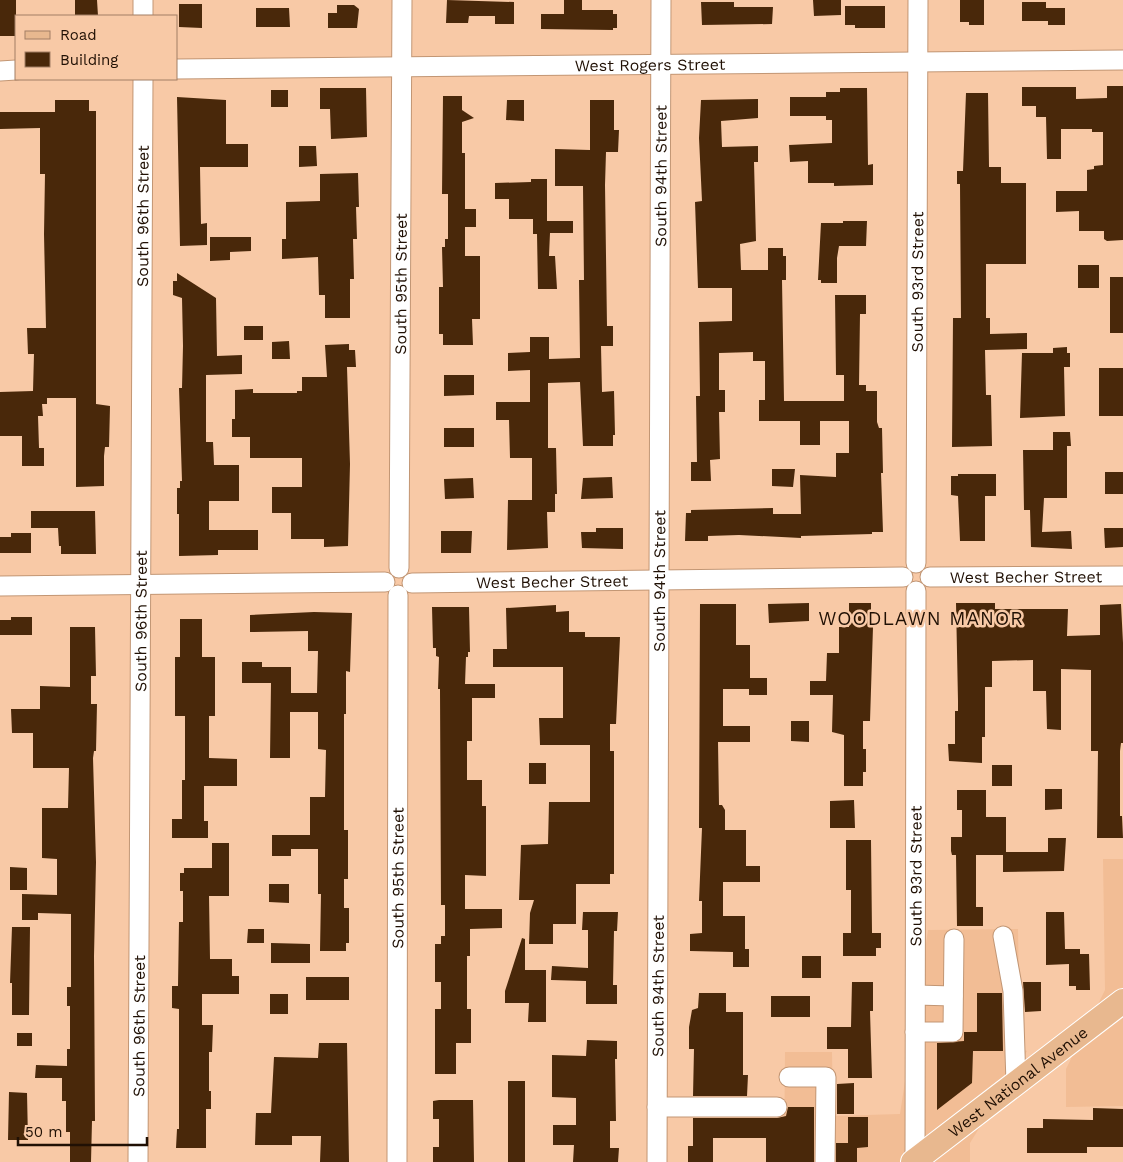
<svg xmlns="http://www.w3.org/2000/svg" width="1123" height="1162" viewBox="0 0 1123 1162" font-family="'Work Sans',sans-serif">
  <style>
    .built { fill: #f2bd95 }
    .building { fill: #49280a }
    .lines { fill: none; stroke-linecap: round; stroke-linejoin: round }
    .minor-casing { stroke: #c29674; stroke-width: 21 }
    .major-casing { stroke: #fff; stroke-width: 26 }
    .minor { stroke: #fff; stroke-width: 19 }
    .major { stroke: #e8b88f; stroke-width: 24 }
    .labels { text-anchor: middle; dominant-baseline: central; stroke-width: 5; stroke-linejoin: round; paint-order: stroke }
    .street-label { font-size: 16px; fill: #201004; stroke: #f8c9a6 }
    .quarter-label { font-size: 19px; letter-spacing: 1px; fill: #201004; stroke: #f8c9a6 }
  </style>
  <rect width="100%" height="100%" fill="#f8c9a6"/>
  <path class="built" d="M1103,859H1123V1106L1066,1107V1069L1105,990Z
    M1018,929L1020,1049L1027,1051L970,1143V1162H784L785,1052H832L833,1116L900,1114L928,930Z"/>
  <path class="building" d="M0,0H16V36H0Z
    M75,0H97L98,16H75Z
    M447,0L514,2V24H495V16H469L468,23H446Z
    M564,0H582V10H613V14H617V28H613V30L541,29V14H564Z
    M813,0H841V15L814,16Z
    M960,0H984V25H969V22H960Z
    M701,2H734V7H773L772,24L702,25Z
    M1022,2H1046V8H1065V25H1048V21H1022Z
    M179,4H202V28L179,27Z
    M337,5H354L359,9L357,28H328V13H337Z
    M845,6H885V28H855V25H845Z
    M256,8H289L290,27H256Z
    M1107,86H1123V240L1107,241L1104,239V231H1079V211L1056,212V191H1087V170L1094,169V166L1103,165V132H1092V129H1061V159H1047L1046,117H1036V106H1022V87H1076V99L1107,98Z
    M320,88H366L367,137L331,139L330,109H320Z
    M840,88H867L868,165L873,164V185L834,186V183H808V161L790,162L789,145L832,143V120H826V116H790V97H826V92H840Z
    M271,90H288V107H271Z
    M966,93H988L989,167H1001V183H1026V264H986V318H990V334L1027,333V349L985,350L986,395H991L992,446L952,447L953,318H961L960,184H957V171H963Z
    M443,96H462V110L474,118L462,122V153H465V209H476V227H465V256H480V319H472L473,345H443V334H439V287H443L442,247H445V239H448V194H442Z
    M177,97L226,100V144H248V167H200L201,224L207,223V245L180,246Z
    M758,99V118L721,121L722,147L758,146V162H754L756,241L740,244L741,270H768V248H783V256H786V280H782L784,401H844V375H836L835,295H866V314H860L859,385H866V391H877V422L879,428H882L883,473H881L883,532H872V534L801,536V538L739,535L708,536V541H685L686,513H691V510L773,508V514H801L800,475L836,477V453H849V421H820V445H800V421H759V400H765V361H753V352L719,353V390H725V412H719L720,459L710,460L711,481H691V462H697L696,396H700L699,322L732,321V288H698L695,202L702,201L699,138L701,100Z
    M55,100H89V111H96V404L110,406L109,447H105L104,456V486L76,487V398H47V404H42L43,416H38L39,448H44V466H22V436H0V392L33,391L34,354H28L27,328H46L44,234L45,174H40V128L0,129V112H55Z
    M507,100H524V121L506,120Z
    M590,100H614V130H619L618,152H606L605,185L607,326H613V346H601L602,392L614,391L615,435H613V446H583L580,382L548,383V448H556L557,494H555V512H547L548,548L507,550L508,500H532V458H510L509,420H496V402H530V370L508,371V353L530,352V337H549V359L580,358L579,280H584L583,186H555V149L590,150Z
    M299,146H316L317,166L299,167Z
    M358,173L359,207H356L357,239H353L354,279H350V318H325V295H319L318,257L282,259V239H286V202L320,201V174Z
    M531,179H547V221H573V233H550L549,256H555L557,289H538L537,234H533V219H509V199H495V183L531,182Z
    M843,221H867L866,246H839L837,258V283H821V280H818L821,223H843Z
    M210,237H251V251L230,252V260L210,261Z
    M1078,265H1099V288H1078Z
    M177,273L216,298L217,356L242,355V374L206,375V442H213L214,465H239V501H209V530H258V550H218V555L179,556V514H177V488H180V481H182L179,388H182L183,346L182,298L173,295V281H177Z
    M1110,277H1123V333H1110Z
    M244,326H263V340H244Z
    M289,341L290,359H272V342Z
    M349,344V350H355L356,367H347L350,464L348,546L324,547V539H291V513H272V487H302V458H250V437H232V419H235V390L253,389V393H297V391H302V377H327L325,345Z
    M1067,347V353H1070V367H1064L1065,416L1020,418L1022,353H1053V348Z
    M1099,368H1123V416H1099Z
    M444,375H474V395L444,396Z
    M444,428H474V447H444Z
    M1053,432H1070L1071,446H1067V498H1044L1042,532L1071,531L1072,549L1031,547L1030,510H1024L1023,450H1053Z
    M772,469H795L793,487L772,486Z
    M1105,472H1123V494H1105Z
    M958,474H996V496H985V541H960L958,496L951,495V476H958Z
    M612,477L613,498L581,499L583,478Z
    M473,478L474,498L445,499L444,479Z
    M31,511H95L96,554H61V546H59L58,528H31Z
    M596,528H623V549L582,548L581,532H596Z
    M1104,528H1123V547L1105,548Z
    M441,531H472L471,553H441Z
    M11,533H31V553H0V537H11Z
    M809,603V621L769,623L768,604Z
    M849,603H871V627H873L870,721H863V749H866V772H863V786H844V735L832,732L833,695H810V681H826L827,653H839V627H849Z
    M956,603H995V609H1068L1067,636L1100,635V605L1121,604L1123,643V743H1121L1120,751V816H1122L1123,838H1097L1098,751H1091V670L1061,669V730L1047,729L1046,691H1033V660L992,661V687H985V737H982V763L949,761L948,744H955V711H958V701Z
    M700,604H736V645H750V678H767V695H749V689H723V726H750V742H718L719,805H722L725,810V830H746V866H760V882H723V916H745V949H749V967H733V952L690,951V934L702,933V901H699L702,828H699Z
    M556,605V612L569,611V632H585V637H620L616,724H610V751H614V874H610V884H576V924H553V944H529L530,913L534,900H519L521,845L548,844L549,802H590V745H540L539,718H563V667H493V649H507L506,608Z
    M432,607H469L470,652H468V657H466L465,684H495V698H472V741H467V780H482V806H486V876L465,875V909H502V928L470,929V956H467V1009H471V1043H456V1074H435V1009H441V982H435V944H441V936H445V905H441L440,689H438L439,657L436,656V648H433Z
    M314,612L352,613L350,672L346,671V714H344V830H348V879H344V908H349V943H346V951H320L321,894H318V849H291V856H272V835H310V797H325L326,750L318,749V712H290V758H270L271,683H242V662H262V667H291V693H317L318,651H308V631L250,632V615Z
    M11,617H32V635H0V620H11Z
    M180,619H202V657H215V716H209V758L237,759V786H204V821H208V838H172V819H182V780H185V716H175V657H180Z
    M70,627H95L96,676H91V704H97L96,751H94L93,758L96,862L94,956L95,1121H92L91,1162H70V1132H66V1101H62V1078H35L36,1065L67,1066V1049H70V1006H67V987H71V914L38,913V920H22V894L57,895V859L42,858V808H68L69,768H33V733H12L11,709H40V686L70,687Z
    M791,721H809V742L791,741Z
    M529,763H546V784H529Z
    M992,765H1012V786H992Z
    M1045,789H1062V809L1045,810Z
    M957,790H986V817H1006V852H1048V838H1066L1064,871L1003,872V855H976V907H983V926H957L956,855H952L951,851V837H962V810H957Z
    M854,800L855,828H830V801Z
    M846,840H871L872,933H881V948H876V956H843V933H851V890H846Z
    M212,843H229V896H209L210,959H232V976H239V994H202V1025H213L212,1052H209V1091H211V1109H206V1148H176L177,1129H179V1009L172,1008V986H178L179,922H183V891H180V873H184V868H212Z
    M10,867L27,868V890H10Z
    M269,884H289V903L269,902Z
    M583,912H618L617,931H614L613,985H617V1004H586V981L551,980L552,966L588,968V930H582Z
    M1046,912H1064L1065,949H1080V954H1089L1090,990H1076V986H1069V964L1046,965Z
    M12,927H30L29,1015H12V983H10Z
    M248,929H264V943H247Z
    M522,938L525,939V970H546V1022H528L529,1003H505V991Z
    M271,943L310,944V963H271Z
    M802,956H821V978H802Z
    M306,977H349V1000H306Z
    M852,982H873V1011H870L872,1078H848V1049H827V1027H851Z
    M1023,982H1041V1011L1025,1012Z
    M699,993H726V1012H743V1075H748L747,1096H693L694,1049H689V1027L692,1010L698,1008Z
    M977,993H1002L1003,1051H973L972,1083L937,1110V1043L964,1041V1032H977Z
    M270,994H288V1014H270Z
    M771,996H810V1017H771Z
    M17,1033H32V1046H17Z
    M587,1040L617,1041V1059H615L616,1121H610V1148H619L618,1162H573L574,1145H553V1125H576V1098L552,1097V1055L586,1056Z
    M319,1043H347L349,1162H320L321,1136H292V1145H255L256,1113H271L274,1057L318,1058Z
    M508,1081H525V1162H508Z
    M854,1083V1114H837V1084Z
    M9,1092L27,1093L28,1140H8Z
    M439,1100H473L474,1162H433V1147H439V1119H433V1101Z
    M788,1107H814V1162H766V1138H713V1162H688V1146H693V1118H777L786,1116Z
    M1093,1108L1123,1109V1147H1087V1153H1027V1128H1043V1119L1093,1120Z
    M848,1117H868V1147L857,1148V1162H836V1143H848Z"/>
  <g class="lines">
    <defs>
      <g id="minor">
        <path d="M143,16V0"/>
        <path id="s1" d="M176,69L1123,60"/>
        <path d="M0,71L16,70"/>
        <path id="s2" d="M916,563L918,0"/>
        <path id="s3" d="M399,568L402,0"/>
        <path id="s4" d="M930,577L1123,576"/>
        <path id="s5" d="M412,583L903,577"/>
        <path d="M0,586L385,582"/>
        <path d="M1003,936L1013,991L1016,1083"/>
        <path d="M916,995L953,996"/>
        <path d="M915,1032H953L954,939"/>
        <path d="M789,1077H826L825,1162"/>
        <path d="M657,1107H777"/>
        <path id="s6" d="M138,1162L143,79"/>
        <path id="s7" d="M397,1162L398,595"/>
        <path id="s8" d="M657,1162L661,0"/>
        <path id="s9" d="M915,1162L916,591"/>
      </g>
      <g id="major">
        <path id="s10" d="M913,1162L1123,1001"/>
      </g>
    </defs>
    <use href="#minor" class="minor-casing"/>
    <use href="#major" class="major-casing"/>
    <use href="#minor" class="minor"/>
    <use href="#major" class="major"/>
  </g>
  <g class="labels">
    <g class="street-label">
      <text stroke="none"><textPath href="#s1" startOffset="474">West Rogers Street</textPath></text>
      <text stroke="none"><textPath href="#s8" startOffset="986">South 94th Street</textPath></text>
      <text stroke="none"><textPath href="#s6" startOffset="946">South 96th Street</textPath></text>
      <text stroke="none"><textPath href="#s2" startOffset="281">South 93rd Street</textPath></text>
      <text stroke="none"><textPath href="#s3" startOffset="284">South 95th Street</textPath></text>
      <text stroke="none"><textPath href="#s4" startOffset="96">West Becher Street</textPath></text>
      <text stroke="none"><textPath href="#s5" startOffset="140">West Becher Street</textPath></text>
      <text stroke="none"><textPath href="#s8" startOffset="581">South 94th Street</textPath></text>
      <text stroke="none"><textPath href="#s6" startOffset="541">South 96th Street</textPath></text>
      <text stroke="none"><textPath href="#s9" startOffset="286">South 93rd Street</textPath></text>
      <text stroke="none"><textPath href="#s7" startOffset="284">South 95th Street</textPath></text>
      <text stroke="none"><textPath href="#s8" startOffset="176">South 94th Street</textPath></text>
      <text stroke="none"><textPath href="#s6" startOffset="136">South 96th Street</textPath></text>
      <text stroke="none"><textPath href="#s10" startOffset="132">West National Avenue</textPath></text>
    </g>
    <g class="quarter-label">
      <text x="921" y="618">WOODLAWN MANOR</text>
    </g>
  </g>
  <rect x="15" y="15" width="162" height="65" fill="#f8c9a6" stroke="#a27f65"/>
  <rect x="25" y="31" width="25" height="8" fill="#e8b88f" stroke="#a27f65"/>
  <text x="60" y="40" font-size="15" fill="#201004">Road</text>
  <rect x="25" y="52" width="25" height="15" fill="#49280a" stroke="#a27f65"/>
  <text x="60" y="65" font-size="15" fill="#201004">Building</text>
  <path d="M18 1137v8h129v-8" fill="none" stroke="#201004" stroke-width="2.5"/>
  <text x="25" y="1137" font-size="15" fill="#201004" stroke="#f8c9a6" stroke-width="4" paint-order="stroke">50 m</text>
</svg>
